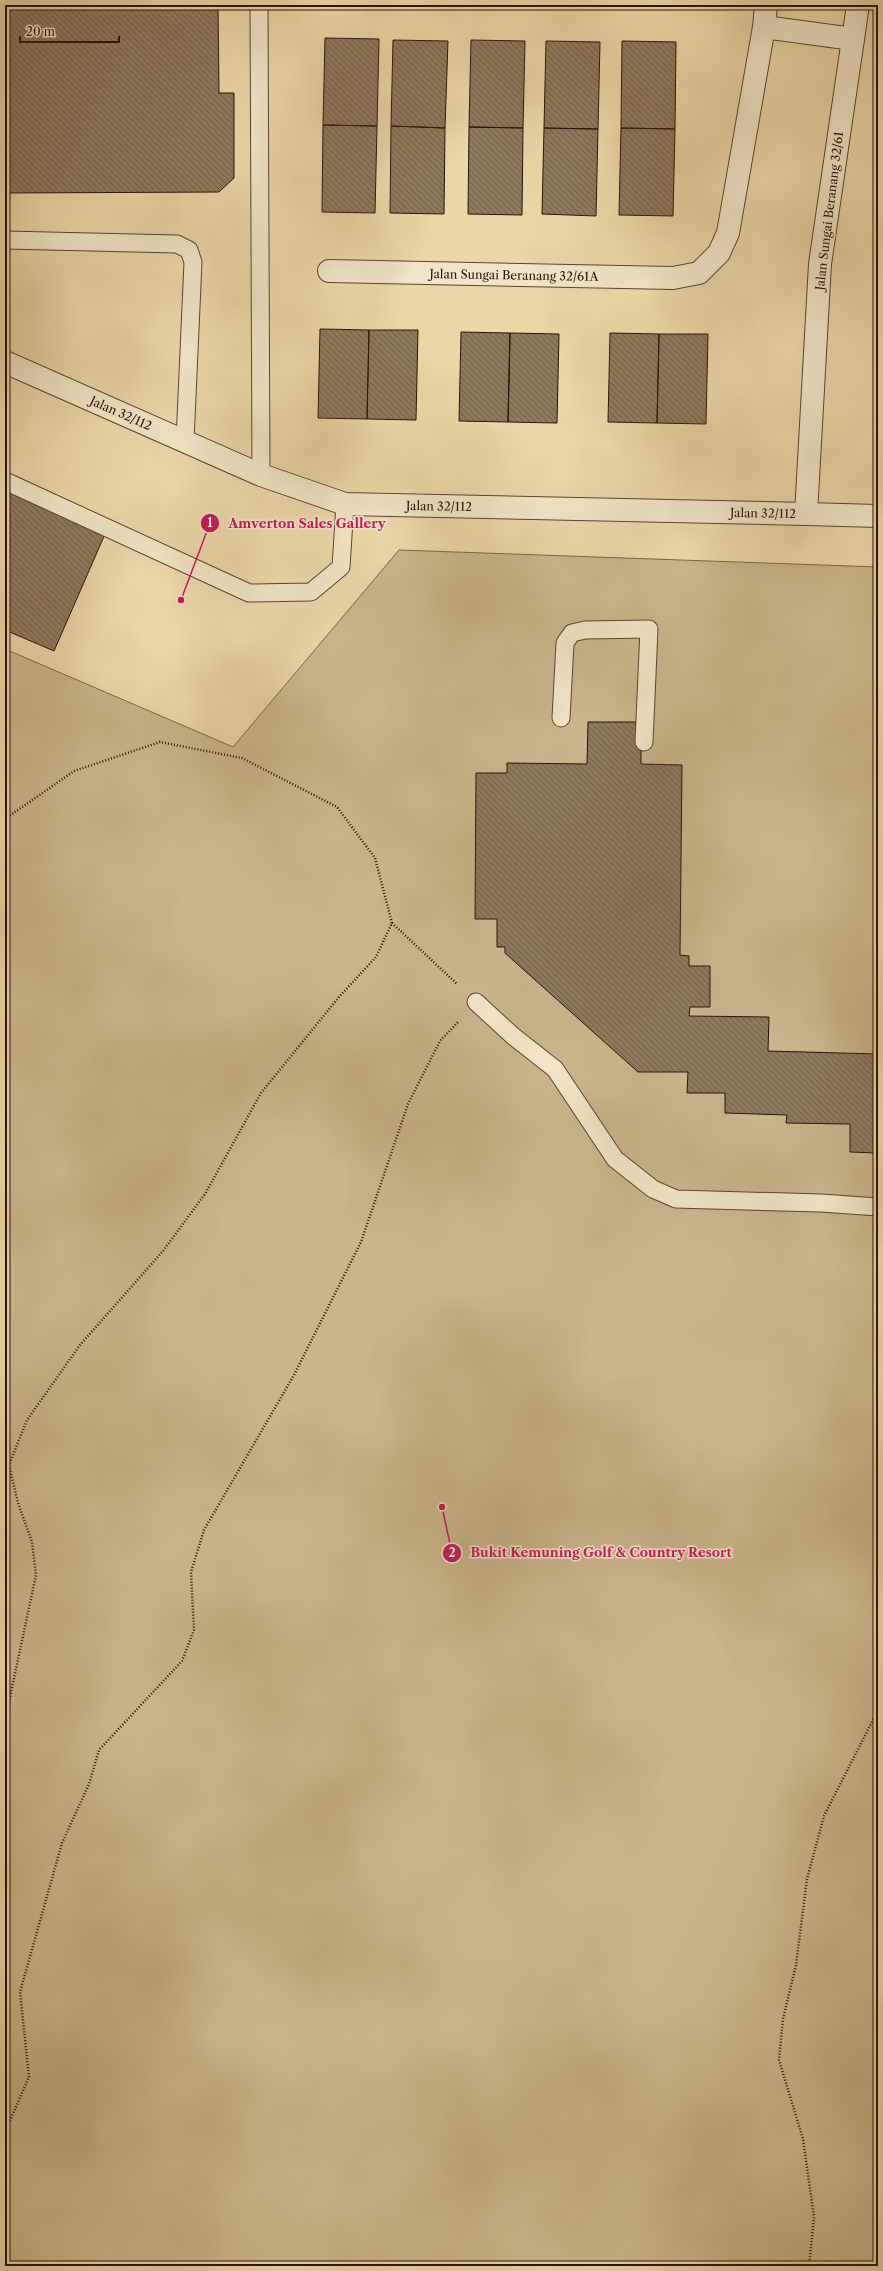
<svg xmlns="http://www.w3.org/2000/svg" width="883" height="2271" viewBox="0 0 883 2271" font-family="'Libre Caslon Text',serif">
  <style>
    .grass { fill: #cab58c; stroke: #7a644b }
    .building { fill: url(#building-back-hatch); stroke: #2a130a }
    .lines { fill: none; stroke-linecap: round; stroke-linejoin: round }
    .service-casing { stroke: #5a4431; stroke-width: 19 }
    .minor-casing { stroke: #5a4431; stroke-width: 24 }
    .tertiary-casing { stroke: #5a4431; stroke-width: 24 }
    .path { stroke: #2a130a; stroke-width: 2.5; stroke-dasharray: 1 2; stroke-linecap: butt }
    .service { stroke: #f2e4c6; stroke-width: 17 }
    .minor { stroke: #f2e4c6; stroke-width: 22 }
    .tertiary { stroke: #f2e4c6; stroke-width: 22 }
    .labels { text-anchor: middle; dominant-baseline: central; stroke-width: 3.5; stroke-linejoin: round; paint-order: stroke }
    .street-label { font-size: 12px; fill: #2a130a; stroke: #f2e4c6 }
    .leader { fill: none; stroke: #c2185b; stroke-width: 1.5 }
    .callout-dot { fill: #c2185b; stroke: #f2e4c6; stroke-width: 1.5 }
    .mark-label { font-size: 12px; text-anchor: middle; font-weight: bold; fill: #fff }
    .callout-label { font-size: 13px; text-anchor: middle; font-weight: bold; fill: #c2185b; stroke: #f2e4c6; stroke-width: 3.5; stroke-linejoin: round; paint-order: stroke }
  </style>
  <defs>
    <pattern id="building-back-hatch" width="6" height="6" patternUnits="userSpaceOnUse"><rect width="6" height="6" fill="#8e785c"/><path d="M-1 5l2 2M0 0l6 6M5-1l2 2" fill="none" stroke="#74614a"/></pattern>
  </defs>
  <rect width="100%" height="100%" fill="#ebd6a7"/>
  <filter id="stains"><feTurbulence type="fractalNoise" baseFrequency=".005" numOctaves="4"/><feColorMatrix values="0 0 0 0 .2 0 0 0 0 .09 0 0 0 0 .02 0 0 0 .5 -.17"/></filter>
  <radialGradient id="worn" r=".72"><stop offset=".6" stop-color="#630" stop-opacity="0"/><stop offset="1" stop-color="#630" stop-opacity=".3"/></radialGradient>
  <path class="grass" d="M399,550L878,567V2266H5V649L233,747Z"/>
  <path class="building" d="M5,5H218L219,93H234V178L219,192L5,193Z
    M325,38L379,39L377,126L323,125Z
    M393,40L448,41L445,128L391,126Z
    M471,40L525,41L523,128L469,127Z
    M546,41L600,42L598,129L544,128Z
    M622,41L676,42L675,129L621,128Z
    M323,125L377,126L375,213L322,212Z
    M391,126L445,128L444,214L390,213Z
    M469,127L523,128L522,215L468,214Z
    M544,128L598,129L596,216L542,214Z
    M621,128L675,129L673,216L619,215Z
    M320,329L369,330L367,419L318,418Z
    M369,330H418L416,420L367,419Z
    M461,332L510,333L508,422L459,421Z
    M510,333L559,334L557,423L508,422Z
    M610,333L659,334L657,423L608,422Z
    M659,334H708L706,424L657,423Z
    M5,491L105,534L54,651L5,630Z
    M588,722H641V764L682,765L680,955L689,956V966H710V1007H690L689,1016L769,1017L768,1051L878,1054V1153L850,1152V1124L786,1123L787,1115L725,1113V1093H687L688,1072H638L505,953V947H497V919H475L476,773H507V763L587,764Z"/>
  <g class="lines">
    <defs>
      <path id="service" d="M259,5L261,475
        M5,240L177,244L189,250L193,262L185,441
        M5,481L249,593L311,592L341,567L345,504
        M561,718L565,643L572,633L585,630L649,629L644,742
        M476,1002L513,1036L555,1069L615,1159L653,1189L676,1199L821,1203L878,1207"/>
      <path id="minor" d="M764,27L853,39
        M329,271L673,278L699,273L719,253L728,233L764,27L766,5
        M806,514L878,516"/>
      <path id="tertiary" d="M5,362L261,475L345,504L806,514L820,264L858,5"/>
    </defs>
    <use href="#service" class="service-casing"/>
    <use href="#minor" class="minor-casing"/>
    <use href="#tertiary" class="tertiary-casing"/>
    <path class="path" d="M5,819L74,771L160,742L242,758L337,807L375,858L392,923L376,957L339,997L261,1093L205,1194L163,1251L80,1345L27,1420L9,1465L18,1503L32,1542L36,1575L10,1697L5,1761
      M392,923L457,984
      M5,2132L29,2077L20,1992L62,1843L89,1784L99,1750L182,1661L194,1630L191,1572L204,1530L294,1375L361,1242L408,1104L440,1041L459,1021
      M809,2266L814,2217L803,2139L779,2060L783,2019L796,1965L807,1879L824,1816L878,1710"/>
    <use href="#service" class="service"/>
    <use href="#minor" class="minor"/>
    <use href="#tertiary" class="tertiary"/>
  </g>
  <g class="labels">
    <g class="street-label">
      <text transform="translate(829 211) rotate(-83)">Jalan Sungai Beranang 32/61</text>
      <text transform="translate(514 275) rotate(1)">Jalan Sungai Beranang 32/61A</text>
      <text transform="translate(121 413) rotate(24)">Jalan 32/112</text>
      <text transform="translate(439 506) rotate(1)">Jalan 32/112</text>
      <text transform="translate(763 513) rotate(1)">Jalan 32/112</text>
    </g>
  </g>
  <path class="leader" d="M181 600L210 523M442 1507L452 1553"/>
  <g class="callout-dot">
    <circle cx="181" cy="600" r="4"/>
    <circle cx="442" cy="1507" r="4"/>
    <circle cx="210" cy="523" r="10"/>
    <circle cx="452" cy="1553" r="10"/>
  </g>
  <g class="mark-label">
    <text x="210" y="527">1</text>
    <text x="452" y="1557">2</text>
  </g>
  <g class="callout-label">
    <text x="307" y="528">Amverton Sales Gallery</text>
    <text x="601" y="1557">Bukit Kemuning Golf &amp; Country Resort</text>
  </g>
  <rect width="883" height="2271" fill="none" stroke="#ebd6a7" stroke-width="20"/>
  <rect x="6" y="6" width="871" height="2259" fill="none" stroke="#2a130a" stroke-width="2"/>
  <rect x="10" y="10" width="863" height="2251" fill="none" stroke="#2a130a"/>
  <path d="M20 36v6h99v-6" fill="none" stroke="#2a130a" stroke-width="2"/>
  <text x="26" y="36" font-size="12" fill="#2a130a" stroke="#f2e4c6" stroke-width="3" paint-order="stroke">20 m</text>
  <rect width="100%" height="100%" filter="url(#stains)"/>
  <rect width="100%" height="100%" fill="url(#worn)"/>
</svg>
